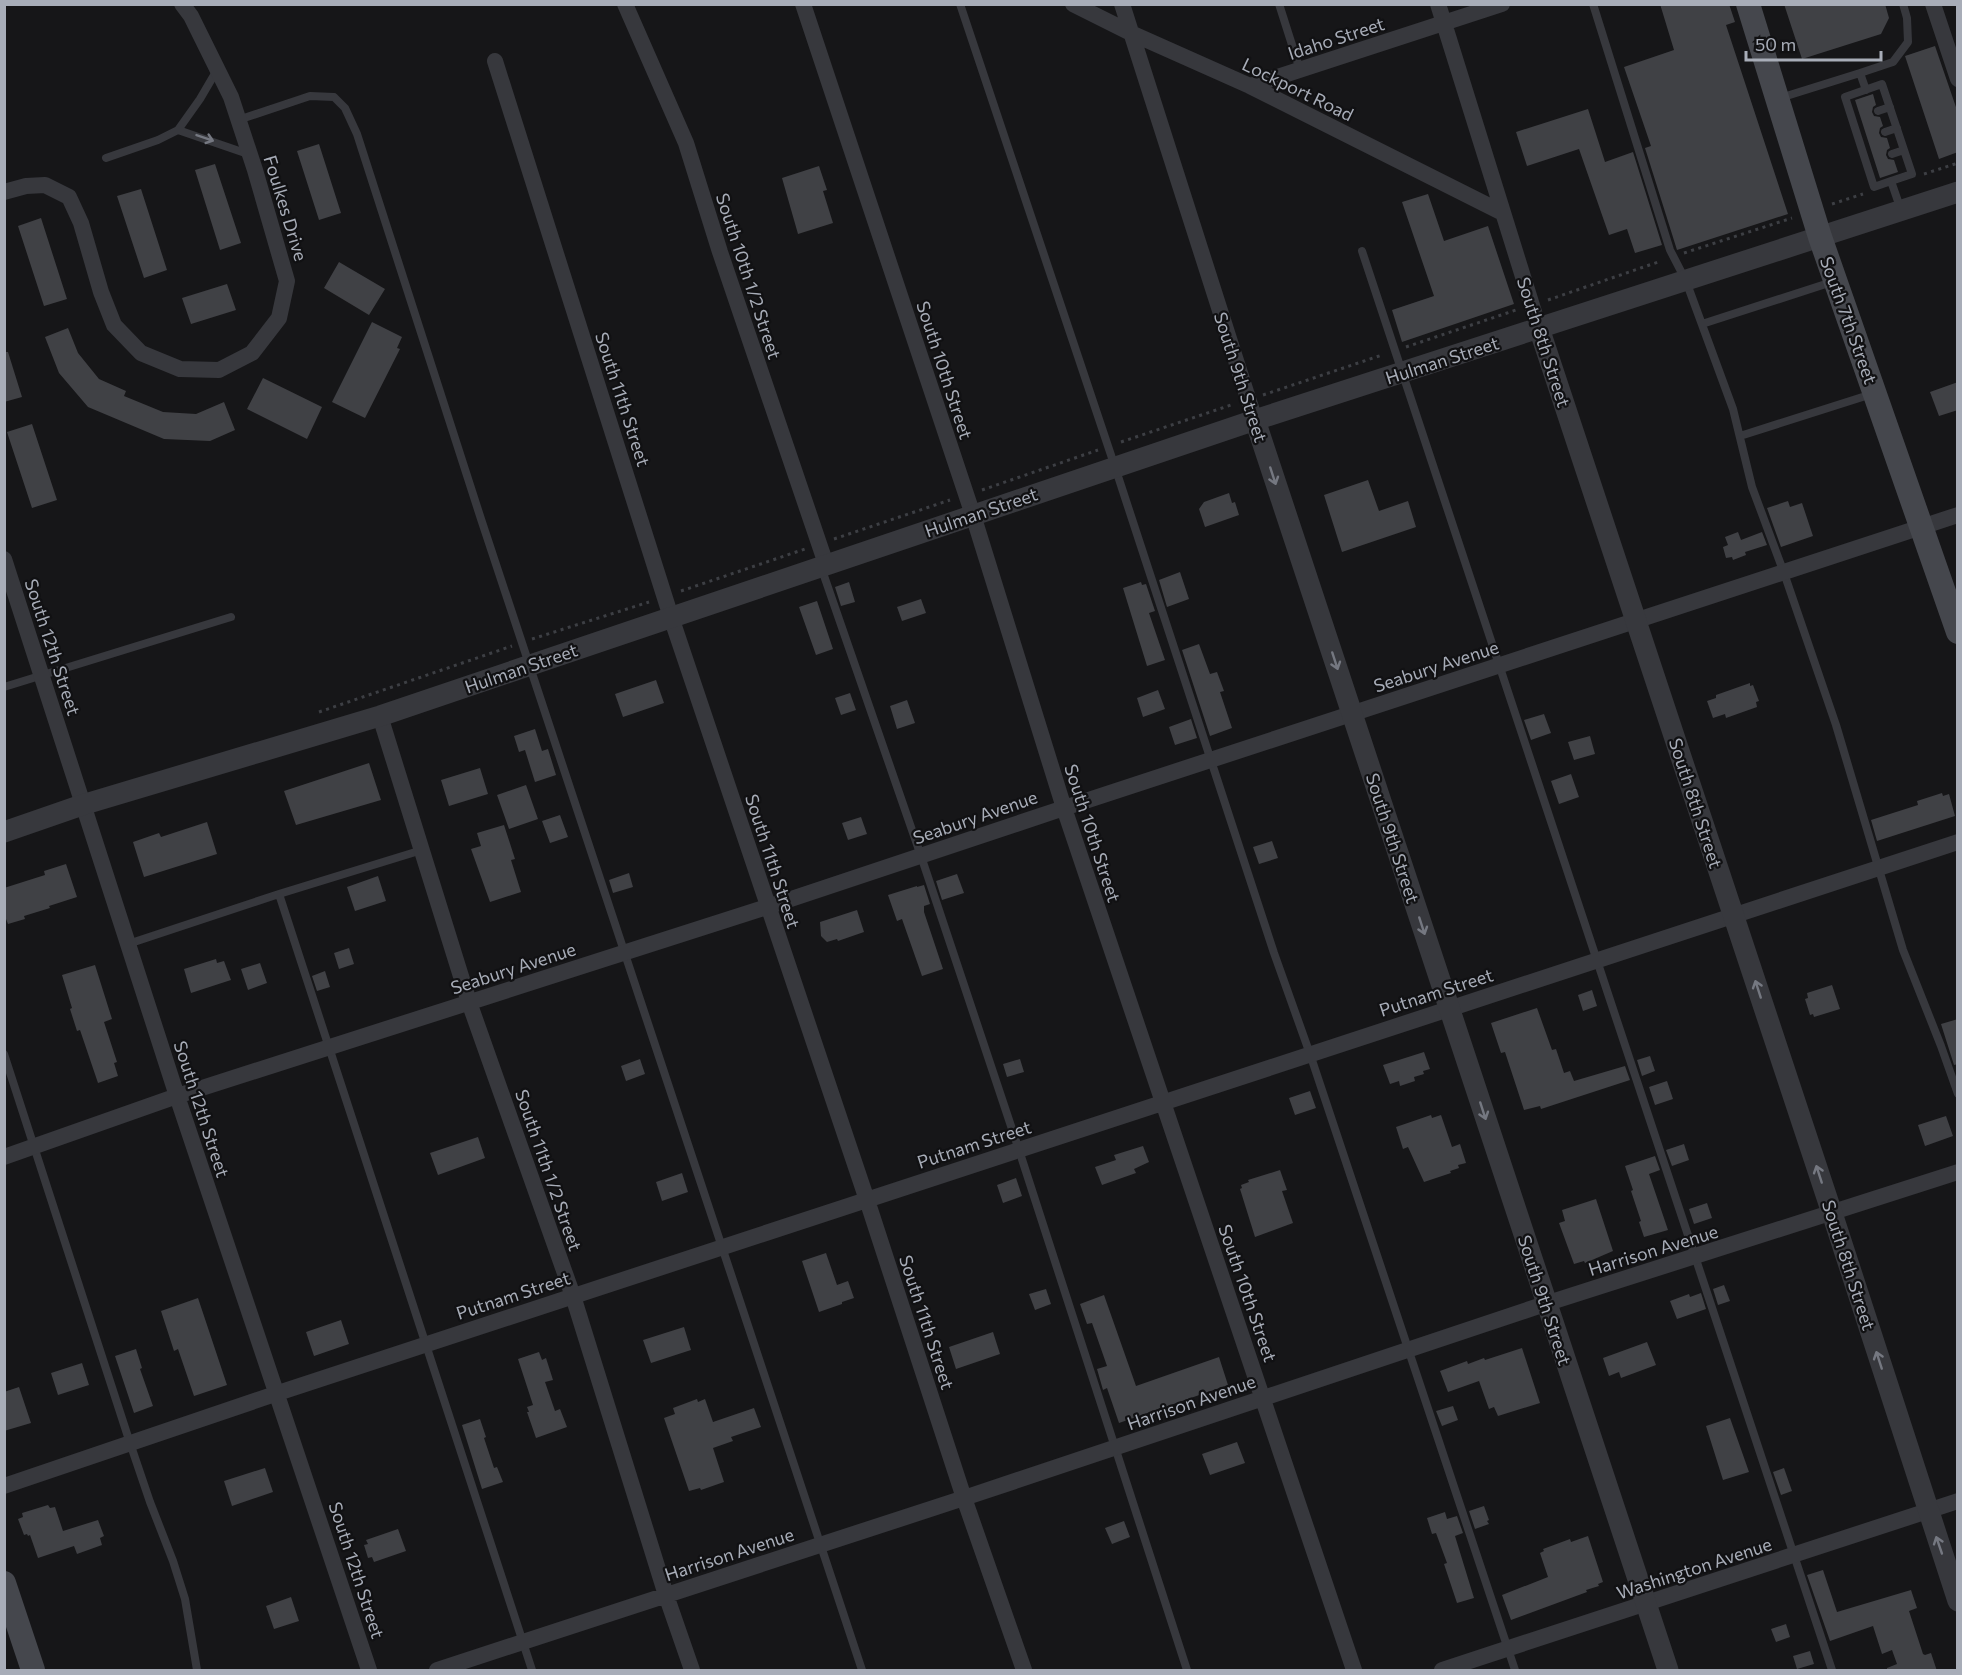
<svg xmlns="http://www.w3.org/2000/svg" width="1962" height="1675" viewBox="0 0 1962 1675" font-family="Commissioner,sans-serif">
  <style>
    .building { fill: #404145 }
    .lines { fill: none; stroke-linecap: round; stroke-linejoin: round }
    .path { stroke: #3d3f44; stroke-width: 3; stroke-dasharray: 3 4.5; stroke-linecap: butt }
    .service { stroke: #37383d; stroke-width: 8 }
    .minor { stroke: #37383d; stroke-width: 16 }
    .tertiary { stroke: #37383d; stroke-width: 21 }
    .secondary { stroke: #45474d; stroke-width: 24 }
    .oneway { stroke: #757881 }
    .labels { text-anchor: middle; dominant-baseline: central; stroke-width: 4.5; stroke-linejoin: round; paint-order: stroke }
    .street-label { font-size: 18px; fill: #a8adb8; stroke: #111113 }
  </style>
  <rect width="100%" height="100%" fill="#161618"/>
  <path class="building" d="M1660,4H1729L1735,22L1726,25L1788,214L1677,250L1645,148L1651,146L1624,67L1674,50Z
    M1784,4H1885L1889,18L1881,34L1802,59Z
    M1935,46L1958,113V152L1939,159L1905,56Z
    M1873,94L1876,105L1873,107L1872,112L1874,116L1880,117L1883,126L1880,128L1879,133L1881,137L1887,138L1890,148L1887,150L1886,155L1888,159L1894,160L1898,172L1880,178L1855,100Z
    M1588,109L1605,162L1633,152L1662,245L1635,253L1627,229L1609,235L1579,149L1527,166L1516,132Z
    M319,144L341,213L319,220L297,151Z
    M215,164L241,243L220,250L195,170Z
    M819,166L827,190L823,191L833,223L798,234L782,178Z
    M141,189L167,270L144,278L117,196Z
    M1428,194L1444,241L1488,226L1514,304L1402,342L1392,310L1434,296L1402,202Z
    M41,218L67,299L44,306L18,226Z
    M339,262L385,289L369,315L324,288Z
    M227,284L236,310L191,324L182,298Z
    M372,322L402,337L397,348L400,349L365,418L332,402Z
    M68,328L78,353L99,379L126,391L124,396L163,412L196,414L224,402L235,430L210,441L164,439L88,407L59,373L45,337Z
    M4,352H8L22,397L4,402Z
    M263,378L322,407L307,439L247,409Z
    M1958,382V410L1939,416L1930,392Z
    M32,424L57,500L32,508L7,432Z
    M1368,480L1379,511L1408,501L1416,527L1342,552L1324,495Z
    M1229,493L1232,503L1235,502L1239,515L1205,527L1199,509L1204,502Z
    M1788,501L1790,507L1802,503L1813,536L1781,547L1767,508Z
    M1738,532L1741,540L1762,532L1767,545L1745,552L1746,555L1733,560L1732,557L1726,558L1723,547L1728,545L1725,537Z
    M1180,572L1189,599L1167,607L1159,580Z
    M849,582L855,602L841,606L835,587Z
    M1141,582L1142,585L1146,584L1155,611L1149,613L1165,660L1147,666L1123,588Z
    M921,599L926,613L902,621L897,607Z
    M817,601L833,649L816,655L799,607Z
    M1199,644L1210,674L1217,672L1224,691L1220,692L1232,728L1210,736L1182,650Z
    M656,680L664,703L623,717L615,694Z
    M1750,683V686L1753,685L1759,701L1756,702L1757,707L1726,718L1725,714L1713,718L1707,701L1716,698V695Z
    M1158,690L1165,709L1143,717L1137,698Z
    M850,693L856,710L841,715L835,698Z
    M907,700L915,723L897,729L890,706Z
    M1544,714L1551,733L1531,740L1524,720Z
    M1191,719L1197,738L1175,745L1169,727Z
    M535,729L542,751L548,749L556,775L535,782L525,750L519,752L514,736Z
    M1590,736L1595,754L1574,760L1568,742Z
    M369,763L381,800L296,825L284,791Z
    M480,768L488,794L449,806L441,780Z
    M1571,774L1579,797L1559,804L1551,781Z
    M526,785L538,819L509,829L497,795Z
    M1942,793L1943,796L1949,794L1955,816L1877,841L1871,820L1918,805L1917,801Z
    M560,815L568,837L550,843L542,821Z
    M861,817L867,834L848,840L842,823Z
    M207,822L217,854L144,877L133,842L159,833L161,837Z
    M504,825L515,859L511,860L521,892L490,902L471,849L481,846L477,833Z
    M1272,841L1278,858L1259,864L1253,847Z
    M66,864L77,897L49,906L50,908L24,916L25,919L8,924L4,914V888L45,875L44,871Z
    M629,873L633,887L613,893L609,880Z
    M957,874L964,893L942,900L936,881Z
    M378,876L386,901L355,911L347,887Z
    M924,885L930,904L924,906V912L943,969L922,976L902,919L897,921L888,895L917,886V887Z
    M857,910L864,932L838,941L837,939L827,942L821,936L820,922Z
    M349,948L354,964L339,969L334,953Z
    M216,959L217,963L224,961L231,980L191,993L184,969Z
    M260,963L267,983L248,990L241,969Z
    M95,965L112,1019L104,1022L117,1062L114,1063L118,1076L98,1083L80,1030L77,1031L70,1009L72,1008L62,975Z
    M325,971L330,987L317,991L312,976Z
    M1832,985L1840,1009L1814,1017L1813,1014L1810,1015L1805,999L1808,998L1807,993Z
    M1592,990L1597,1006L1583,1011L1578,995Z
    M1537,1008L1552,1050L1556,1049L1564,1073L1570,1071L1574,1081L1625,1066L1630,1080L1541,1109L1540,1106L1524,1110L1505,1052L1501,1053L1491,1023Z
    M1958,1019V1064L1954,1065L1941,1024Z
    M1424,1052L1430,1069L1423,1071L1424,1074L1414,1077L1415,1081L1400,1086L1399,1081L1390,1084L1383,1065Z
    M1650,1056L1655,1071L1642,1076L1637,1060Z
    M640,1059L645,1074L626,1081L621,1066Z
    M1020,1059L1024,1072L1007,1077L1003,1064Z
    M1667,1081L1673,1099L1655,1105L1649,1087Z
    M1310,1091L1316,1108L1295,1115L1289,1098Z
    M1431,1115L1432,1118L1441,1115L1452,1147L1460,1144L1466,1163L1458,1165L1459,1168L1450,1171L1451,1173L1424,1182L1408,1147L1403,1149L1396,1127Z
    M1946,1116L1953,1136L1925,1146L1918,1125Z
    M478,1137L485,1158L438,1175L430,1153Z
    M1684,1144L1689,1160L1672,1166L1666,1150Z
    M1143,1146L1149,1162L1134,1169L1136,1173L1102,1185L1095,1167L1116,1160L1114,1155Z
    M1655,1156L1660,1170L1649,1174L1668,1230L1644,1237L1639,1222L1641,1221L1631,1191L1633,1190L1625,1166Z
    M1280,1170L1287,1190L1282,1191L1293,1223L1255,1237L1240,1189L1242,1188L1241,1185L1249,1182L1248,1180Z
    M682,1173L688,1192L662,1201L656,1182Z
    M1016,1178L1022,1196L1003,1203L997,1185Z
    M1596,1199L1613,1251L1585,1263L1584,1261L1574,1264L1559,1223L1565,1221L1562,1210Z
    M1707,1203L1712,1218L1694,1224L1689,1209Z
    M826,1253L837,1285L848,1281L854,1298L842,1302V1304L819,1312L802,1261Z
    M1724,1285L1730,1301L1718,1305L1713,1289Z
    M1046,1289L1051,1304L1035,1310L1029,1294Z
    M1701,1293L1706,1309L1677,1319L1670,1301L1689,1294L1690,1297Z
    M1104,1295L1136,1386L1219,1357L1228,1385L1119,1423L1107,1388L1103,1390L1097,1369L1107,1366L1092,1323L1087,1324L1080,1304Z
    M198,1298L227,1385L194,1396L178,1349L174,1351L161,1311Z
    M341,1320L349,1344L314,1356L306,1332Z
    M684,1327L691,1350L651,1363L643,1340Z
    M993,1332L1000,1354L956,1369L949,1347Z
    M1647,1342L1656,1365L1621,1378L1619,1372L1609,1376L1603,1358Z
    M1522,1348L1540,1403L1498,1416L1494,1407L1489,1409L1479,1381L1448,1392L1440,1371L1467,1361L1468,1364L1484,1358L1485,1360Z
    M136,1349L142,1368L140,1369L153,1406L134,1413L115,1356Z
    M539,1352L542,1360L546,1358L553,1380L545,1382L555,1411L560,1409L567,1427L536,1438L527,1412H529L527,1407L533,1405L518,1359Z
    M82,1363L89,1385L58,1395L51,1373Z
    M19,1387L31,1423L4,1431V1392Z
    M697,1399L698,1402L705,1399L713,1422L754,1408L761,1427L731,1437L733,1441L713,1448L724,1482L701,1490L700,1488L689,1491L664,1418L675,1414L673,1408Z
    M1453,1406L1458,1420L1442,1426L1436,1411Z
    M1730,1418L1749,1472L1723,1480L1706,1426Z
    M480,1419L486,1437L484,1438L494,1468L497,1467L503,1482L482,1489L462,1425Z
    M1237,1442L1245,1463L1210,1475L1202,1454Z
    M265,1468L273,1492L232,1506L224,1481Z
    M1784,1468L1792,1491L1781,1495L1773,1472Z
    M48,1505L50,1508L55,1507L63,1531L98,1520L104,1536L100,1538L102,1545L77,1554L74,1546L38,1558L30,1535L28,1536L27,1534L24,1535L18,1519L23,1517L22,1513Z
    M1484,1506L1489,1520L1487,1521L1489,1524L1475,1529L1469,1511Z
    M1445,1512L1447,1519L1457,1516L1463,1533L1455,1536L1474,1598L1457,1603L1444,1564L1447,1563L1436,1533L1432,1534L1427,1518Z
    M1124,1521L1130,1537L1112,1544L1105,1528Z
    M398,1529L406,1551L374,1562L372,1557L368,1558L364,1545L368,1544L366,1540Z
    M1588,1536L1603,1582L1598,1584L1599,1586L1586,1590L1587,1592L1511,1620L1502,1595L1548,1577L1540,1553L1544,1551L1543,1549L1570,1539L1571,1542Z
    M1823,1570L1837,1612L1911,1590L1917,1608L1909,1611L1923,1654L1925,1655L1931,1653L1937,1671H1887V1668L1897,1664L1892,1650L1882,1654L1873,1626L1830,1641L1807,1575Z
    M291,1597L299,1621L274,1629L266,1606Z
    M1786,1624L1790,1637L1776,1642L1771,1629Z
    M1810,1651L1814,1664L1797,1669L1793,1656Z"/>
  <g class="lines">
    <path class="path" d="M1924,174L1958,163
      M1832,204L1863,194
      M1684,253L1792,218
      M1548,300L1661,261
      M1406,347L1516,310
      M1263,395L1382,355
      M1121,442L1234,404
      M982,490L1098,450
      M834,539L950,500
      M681,591L805,549
      M532,639L649,602
      M319,712L512,646"/>
    <path class="service" d="M960,4L1115,467L1274,953L1310,1054L1515,1670
      M1279,4L1300,70
      M1593,4L1670,250L1686,281L1733,409L1752,487L1784,573L1836,725L1903,950L1941,1046L1958,1094
      M217,70L200,99L178,130L248,154
      M1866,90L1860,73L1893,62L1908,42L1907,18L1903,4
      M1780,98L1860,73
      M1878,111L1890,107
      M238,120L310,96L334,97L345,108L357,134L481,519L862,1670
      M1885,132L1897,128
      M1892,154L1904,150
      M106,158L158,140L178,130
      M1891,181L1874,187L1845,97L1882,84L1912,174L1891,181L1901,210
      M1362,251L1832,1670
      M1702,324L1835,281
      M1740,436L1872,394
      M821,567L921,856L1019,1150L1187,1670
      M4,687L231,617
      M279,894L532,1670
      M128,944L279,894L422,850
      M4,1054L130,1443L150,1502L173,1561L185,1599L197,1670"/>
    <path class="minor" d="M625,4L686,143L720,252L826,564
      M803,4L973,515L1064,808L1354,1670
      M1073,4L1131,33L1250,86L1503,213
      M1122,4L1255,420
      M1438,4L1539,328
      M1933,4L1958,79
      M495,61L671,617L867,1200L964,1498L1024,1670
      M1250,86L1502,4
      M4,192L26,186L45,185L69,197L81,223L101,292L114,325L141,353L180,369L219,370L252,353L279,318L287,281L255,170L231,97L191,16L182,4
      M4,559L177,1096L369,1670
      M380,716L469,1002L573,1296L666,1595L692,1670
      M4,1157L177,1096L767,907L1064,808L1958,515
      M4,1486L278,1393L1958,842
      M437,1670L964,1498L1545,1304L1958,1172
      M1442,1670L1958,1501"/>
    <path class="tertiary" d="M1539,328L1832,1213L1958,1601
      M1255,420L1668,1670
      M4,832L82,805L380,716L1255,420L1958,192"/>
    <path class="secondary" d="M1748,4L1820,237L1958,632
      M4,1583L33,1670"/>
  </g>
  <defs><path id="oneway-shaft" d="M-6 0H5M1.5-3L5.5 0L1.5 3" fill="none" stroke-width="1.6" stroke-linecap="round" stroke-linejoin="round" transform="scale(1.5)"/></defs>
  <g class="oneway">
    <use href="#oneway-shaft" transform="translate(205 138) rotate(19)"/>
    <use href="#oneway-shaft" transform="translate(1273 476) rotate(72)"/>
    <use href="#oneway-shaft" transform="translate(1335 661) rotate(72)"/>
    <use href="#oneway-shaft" transform="translate(1422 926) rotate(72)"/>
    <use href="#oneway-shaft" transform="translate(1758 989) rotate(-108)"/>
    <use href="#oneway-shaft" transform="translate(1483 1111) rotate(72)"/>
    <use href="#oneway-shaft" transform="translate(1819 1174) rotate(-108)"/>
    <use href="#oneway-shaft" transform="translate(1879 1360) rotate(-108)"/>
    <use href="#oneway-shaft" transform="translate(1939 1545) rotate(-109)"/>
  </g>
  <g class="labels">
    <g class="street-label">
      <text transform="translate(1336 38) rotate(-18)">Idaho Street</text>
      <text transform="translate(1298 89) rotate(26)">Lockport Road</text>
      <text transform="translate(286 208) rotate(73)">Foulkes Drive</text>
      <text transform="translate(749 276) rotate(72)">South 10th 1/2 Street</text>
      <text transform="translate(1849 320) rotate(70)">South 7th Street</text>
      <text transform="translate(1544 342) rotate(72)">South 8th Street</text>
      <text transform="translate(1442 360) rotate(-18)">Hulman Street</text>
      <text transform="translate(945 370) rotate(72)">South 10th Street</text>
      <text transform="translate(1241 377) rotate(72)">South 9th Street</text>
      <text transform="translate(623 399) rotate(72)">South 11th Street</text>
      <text transform="translate(981 512) rotate(-19)">Hulman Street</text>
      <text transform="translate(53 647) rotate(72)">South 12th Street</text>
      <text transform="translate(1436 666) rotate(-18)">Seabury Avenue</text>
      <text transform="translate(521 668) rotate(-19)">Hulman Street</text>
      <text transform="translate(1696 803) rotate(72)">South 8th Street</text>
      <text transform="translate(975 817) rotate(-19)">Seabury Avenue</text>
      <text transform="translate(1093 833) rotate(72)">South 10th Street</text>
      <text transform="translate(1393 838) rotate(72)">South 9th Street</text>
      <text transform="translate(773 861) rotate(72)">South 11th Street</text>
      <text transform="translate(513 968) rotate(-18)">Seabury Avenue</text>
      <text transform="translate(1436 992) rotate(-18)">Putnam Street</text>
      <text transform="translate(202 1109) rotate(72)">South 12th Street</text>
      <text transform="translate(974 1144) rotate(-18)">Putnam Street</text>
      <text transform="translate(549 1170) rotate(71)">South 11th 1/2 Street</text>
      <text transform="translate(1653 1250) rotate(-17)">Harrison Avenue</text>
      <text transform="translate(1849 1265) rotate(72)">South 8th Street</text>
      <text transform="translate(1248 1293) rotate(71)">South 10th Street</text>
      <text transform="translate(513 1295) rotate(-18)">Putnam Street</text>
      <text transform="translate(1545 1300) rotate(72)">South 9th Street</text>
      <text transform="translate(927 1322) rotate(72)">South 11th Street</text>
      <text transform="translate(1191 1402) rotate(-19)">Harrison Avenue</text>
      <text transform="translate(729 1554) rotate(-18)">Harrison Avenue</text>
      <text transform="translate(1694 1568) rotate(-18)">Washington Avenue</text>
      <text transform="translate(357 1570) rotate(72)">South 12th Street</text>
    </g>
  </g>
  <rect width="1962" height="1675" fill="none" stroke="#a8adb8" stroke-width="12"/>
  <path d="M1746 51v9h135v-9" fill="none" stroke="#a8adb8" stroke-width="3"/>
  <text x="1755" y="51" font-size="18" fill="#a8adb8" stroke="#111113" stroke-width="4.5" paint-order="stroke">50 m</text>
</svg>
